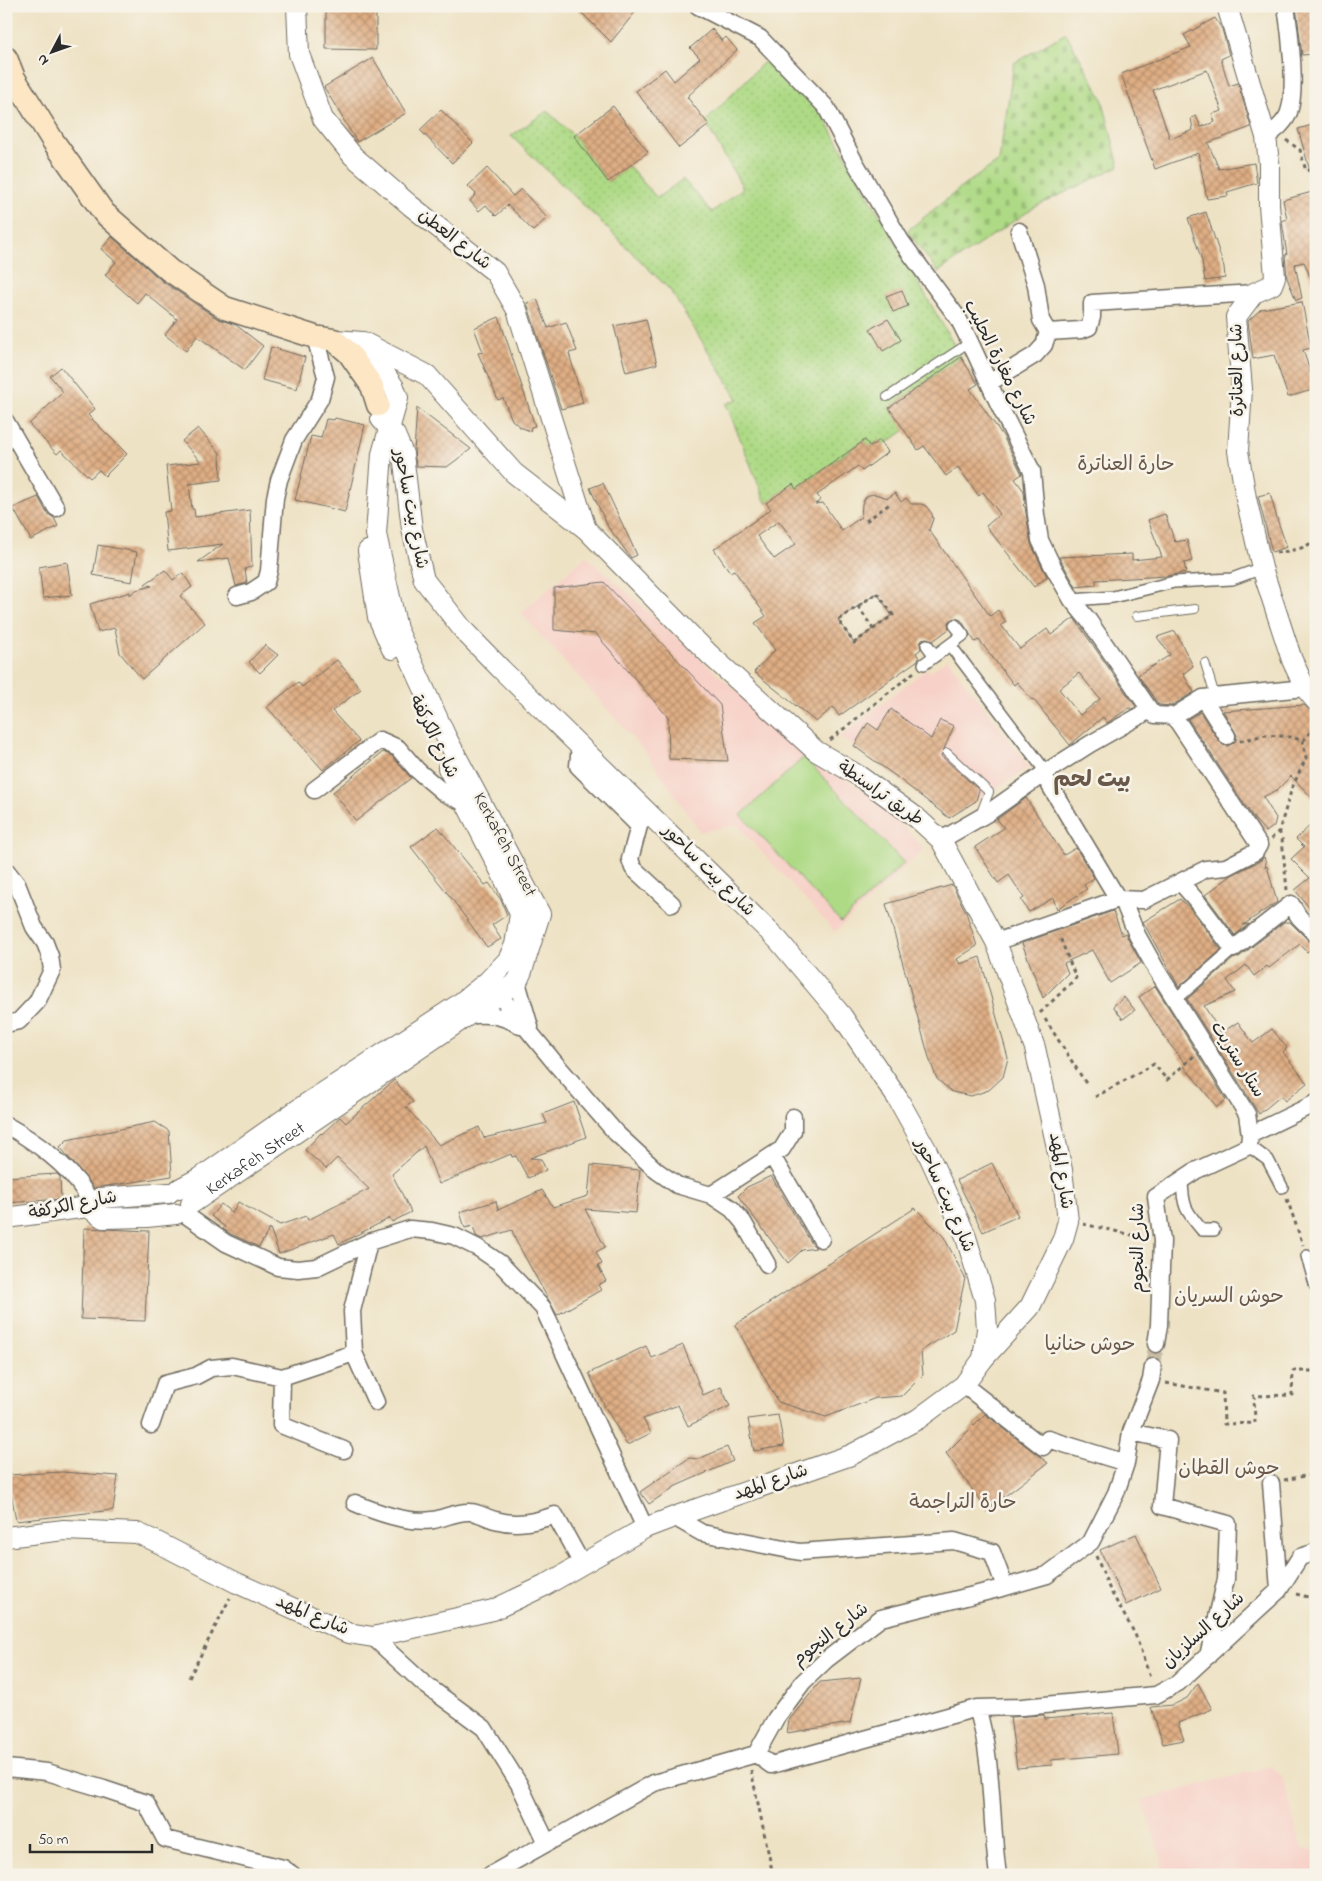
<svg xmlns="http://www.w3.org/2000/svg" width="1322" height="1881" viewBox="0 0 1322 1881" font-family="'Indie Flower','Playpen Sans Arabic',sans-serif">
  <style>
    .built { fill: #f7d1c8 }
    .cemetery { fill: url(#cemetery-stones); stroke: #6c8258 }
    .garden { fill: url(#garden-dots); stroke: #6c8258 }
    .pitch { fill: #aeda85; stroke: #6c8258 }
    .building { fill: url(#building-cross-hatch); fill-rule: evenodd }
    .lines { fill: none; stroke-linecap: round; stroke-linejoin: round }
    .minor-tunnel { stroke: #c7bda5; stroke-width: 16; stroke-dasharray: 16 8; stroke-linecap: butt }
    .service-casing { stroke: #6f6b61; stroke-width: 10 }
    .pedestrian-casing { stroke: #6f6b61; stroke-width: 14 }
    .minor-casing { stroke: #6f6b61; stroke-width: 19 }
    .tertiary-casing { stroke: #6f6b61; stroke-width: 22 }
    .secondary-casing { stroke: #6f6b61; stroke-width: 25 }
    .path { stroke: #6f6b61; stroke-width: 3; stroke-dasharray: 4 4; stroke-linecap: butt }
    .service { stroke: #fff; stroke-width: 8 }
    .pedestrian { stroke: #fff; stroke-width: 11 }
    .minor { stroke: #fff; stroke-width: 16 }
    .tertiary { stroke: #fff; stroke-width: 20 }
    .secondary { stroke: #fce6c4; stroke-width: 22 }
    .labels { text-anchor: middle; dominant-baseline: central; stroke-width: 5; stroke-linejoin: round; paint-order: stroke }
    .street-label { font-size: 18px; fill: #2b2b2b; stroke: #f7f3e8 }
    .quarter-label { font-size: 20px; fill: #6a594a; stroke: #f7f3e8 }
    .district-label { font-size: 22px; font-weight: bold; fill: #6a594a; stroke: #f7f3e8 }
  </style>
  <defs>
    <pattern id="cemetery-stones" width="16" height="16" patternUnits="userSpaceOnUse" patternTransform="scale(1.25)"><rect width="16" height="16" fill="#aeda85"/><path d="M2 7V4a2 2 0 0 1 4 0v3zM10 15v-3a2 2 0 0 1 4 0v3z" fill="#96bb73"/></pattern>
    <pattern id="garden-dots" width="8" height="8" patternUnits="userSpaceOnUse" patternTransform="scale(1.25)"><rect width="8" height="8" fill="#aeda85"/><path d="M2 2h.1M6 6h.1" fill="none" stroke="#96bb73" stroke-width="1.8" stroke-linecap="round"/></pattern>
    <pattern id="building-cross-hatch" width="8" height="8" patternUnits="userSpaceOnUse" patternTransform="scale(1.25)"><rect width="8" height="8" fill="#dfae84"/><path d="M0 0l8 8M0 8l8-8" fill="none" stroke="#b58e6c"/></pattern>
  </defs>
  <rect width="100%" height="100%" fill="#f7f3e8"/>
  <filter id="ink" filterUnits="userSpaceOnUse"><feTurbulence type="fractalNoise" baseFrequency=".02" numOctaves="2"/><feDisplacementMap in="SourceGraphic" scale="10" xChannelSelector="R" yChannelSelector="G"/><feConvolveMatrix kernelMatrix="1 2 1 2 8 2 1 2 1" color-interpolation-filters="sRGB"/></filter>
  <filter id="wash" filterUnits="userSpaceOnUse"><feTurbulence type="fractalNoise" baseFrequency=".0096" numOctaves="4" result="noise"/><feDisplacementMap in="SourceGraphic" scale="20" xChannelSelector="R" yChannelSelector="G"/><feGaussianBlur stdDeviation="1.12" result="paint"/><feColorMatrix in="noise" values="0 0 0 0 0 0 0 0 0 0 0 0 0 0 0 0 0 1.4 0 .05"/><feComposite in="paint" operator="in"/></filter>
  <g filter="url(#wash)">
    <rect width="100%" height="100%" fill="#eee2c4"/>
    <path class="built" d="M586,556L808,755L881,802L924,849L835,932L737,825L700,832L647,754L521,613Z
      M947,659L1030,767L949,818L894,775L854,746L839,738L927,668L930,672Z
      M1271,1766L1282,1776L1302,1849L1316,1851V1875H1159L1162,1859L1142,1800Z"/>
    <path class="cemetery" d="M1066,33L1102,98L1119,166L1035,207L938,272L907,231L963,186L999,161L1014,63Z"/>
    <path class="garden" d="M772,54L818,107L961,357L889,408L905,430L884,445L880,440L870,447L864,440L796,489L793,484L766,503L726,404L738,399L670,290L597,218L511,136L547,111L574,136L608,182L629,166L657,198L683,179L712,212L743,188L705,122Z"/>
    <path class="pitch" d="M804,757L904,863L841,922L741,815Z"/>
    <g id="blocks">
      <path class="building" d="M326,6H376V50L326,49Z
        M575,6H640L611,42Z
        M1296,6H1316V54L1302,55Z
        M1215,18L1222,29L1229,55L1221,59L1229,86L1238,83L1251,127L1208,143L1219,169L1254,163L1257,183L1227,192L1228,196L1207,199L1198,153L1155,169L1121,74L1191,47L1184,35ZM1207,70L1222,111L1212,114L1215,122L1201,127L1196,116L1191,118L1193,130L1170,139L1153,90Z
        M712,29L722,41L726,37L737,50L687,97L709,125L679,148L636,91L665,69L674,81L700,58L690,48Z
        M373,58L406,113L357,142L324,87Z
        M613,106L648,152L608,182L574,136Z
        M441,110L473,143L452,163L420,130Z
        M1316,124V177L1312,178L1298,129Z
        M487,168L513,196L521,189L547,218L533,231L508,205L496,216L486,205L479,211L470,201L476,194L468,186Z
        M1312,192L1316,206V290L1304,262L1295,264L1302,298L1296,300L1287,278L1285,255H1287L1282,221L1287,219L1283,200Z
        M1206,212L1224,267L1225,278L1205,281L1202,261L1188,218Z
        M112,237L162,281L218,319L236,325L263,346L245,370L197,336L186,351L165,335L177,319L145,293L137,303L105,275L116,262L101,249Z
        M902,290L908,306L893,312L886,296Z
        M537,299L548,328L566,322L577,351L569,353L583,403L561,409L527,303Z
        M1302,302L1311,348L1303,350L1316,389L1288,397L1274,355L1253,359L1248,321L1261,309Z
        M499,317L535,426L531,427L530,431L520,427L512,420L503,398L498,400L478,353L483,352L474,328Z
        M646,319L657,364L626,372L614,326Z
        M888,319L901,340L883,351L870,329Z
        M271,347L305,357L297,389L262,380Z
        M961,357L978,384L970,389L1003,436L1022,474L1015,479L1024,491L1025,503L1023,505L1025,507L1031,544L1047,577L1034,587L986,526L1000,514L983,492L979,496L958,467L946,476L924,446L918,450L889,408Z
        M61,367L95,409L88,415L127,454L105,476L99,470L90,478L61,450L57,454L29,424L63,392L50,376Z
        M417,408L471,449L447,467L416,466L414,451Z
        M335,418L365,425L345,512L295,500L311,436L321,438L326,419L334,420Z
        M198,428L220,453L221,480L189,484L192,509H194L195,517L250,510L252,566L245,569L247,583L236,586L229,558L198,562L223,544L168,551L164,512L171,511L166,466L201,462L182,441Z
        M865,440L870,447L880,440L888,452L862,471L858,466L817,495L821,500L815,504L823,503L842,531L861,517L862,504L865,498L869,495L875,494L888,498L895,493L901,502L906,498L911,504H921L926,506L932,514L933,519L929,530L990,616L998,610L1006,622L1001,625L1020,649L1047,629L1051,635L1074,618L1136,707L1131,709L1129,708L1107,723L1103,717L1070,745L1033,699L1032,700L1017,682L1014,685L979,640L975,642L961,620L954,618L948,622L949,629L933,641L927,638L922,639L920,645L921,649L916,653L919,658L918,660L839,716L833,707L816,722L754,672L775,650L755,623L766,616L734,570L730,572L714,549L771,509L766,503L793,484L796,489ZM779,521L796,544L774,559L757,536ZM877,593L892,615L854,643L838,620ZM1079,673L1100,699L1080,715L1059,689Z
        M603,483L637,555L631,558L610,529H609L590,488Z
        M1270,493L1278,522L1287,547L1272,552L1258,496Z
        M38,497L47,513L54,518L58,526L31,540L13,508Z
        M1165,514L1175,542L1187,540L1192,561L1184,563L1186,572L1167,576L1096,580V585L1076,587L1059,557L1132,554V560L1162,557L1148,520Z
        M98,545L137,552L132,582L93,575Z
        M67,562L72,595L43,598L39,567Z
        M165,570L173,580L183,573L192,587L180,596L205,623L142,679L120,653L115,628L98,632L90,604L130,592V595L136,590L152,586L145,584Z
        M604,582L720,705L728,761L669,759L668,717L596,634L554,630V588Z
        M1175,631L1193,666L1183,674L1194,692L1171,706L1159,705L1138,675L1170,655L1157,637Z
        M265,645L278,655L260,673L249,662Z
        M337,660L361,689L332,711L359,741L323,770L267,707L298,682L302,687Z
        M1304,705L1312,712L1316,713V802L1291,776L1277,790L1263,797L1276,818L1274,826L1266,832L1255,820L1188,719L1200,712L1219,741L1223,745L1228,746L1236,741L1237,735L1223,711Z
        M891,709L931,739L940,720L954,726L941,756L979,790L976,801L949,818L894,775L854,746L868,723L878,730Z
        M383,752L392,756L411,778L356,821L333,792Z
        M1026,798L1064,855L1076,848L1094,878L1084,885L1087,889L1057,909L1053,898L1029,912L1021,900L1024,898L1009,875L998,883L975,847L1004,828L997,819Z
        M1316,820V916L1295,890L1310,878L1291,859L1304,847L1296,839Z
        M438,827L485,885L489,883L501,900L507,915L492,925L501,939L487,947L452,899L411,847Z
        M1264,857L1266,863L1265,868L1267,866L1277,902L1243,925L1249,924L1235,935L1205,895L1232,875L1260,861Z
        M952,885L966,912L977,946L957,959L960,964L980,957L1008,1058L1003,1077L989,1090L971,1096L952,1092L937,1079L930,1061L886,904Z
        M1180,899L1189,907L1221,950L1179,987L1143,922Z
        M1113,911L1122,935L1125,933L1141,963L1110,983L1092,950L1064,963L1068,973L1043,998L1022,943Z
        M1284,922H1290L1309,941L1316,944L1307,952L1300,944L1269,968L1267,966L1254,976L1246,965L1227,980L1235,992L1204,1006L1221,1033L1238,1022L1253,1043L1272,1029L1287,1048L1283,1052L1307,1083L1285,1101L1281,1096L1259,1114L1187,999L1233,959L1239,957Z
        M1155,986L1226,1100L1217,1107L1184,1066L1186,1064L1167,1041L1139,997Z
        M1124,997L1135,1010L1123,1019L1113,1006Z
        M394,1080L413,1102L406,1107L439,1145L479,1127L484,1138L547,1123L543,1114L574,1102L586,1137L530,1158L541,1159L546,1170L528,1178L516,1156L512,1157L511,1154L439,1184L424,1146L392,1174L411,1212L392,1222L390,1218L339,1244L334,1234L279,1254L270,1228L259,1247L231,1234L223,1229L225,1227L211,1216L221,1204L232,1213L238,1202L280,1225L306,1216L308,1220L369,1189L337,1158L326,1169L305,1150L321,1133L322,1134L340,1117L346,1123Z
        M155,1122L169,1131L172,1176L94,1188L60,1147L67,1140Z
        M992,1163L1018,1216L983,1232L957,1180Z
        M591,1165L640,1170L636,1213L585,1209L605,1247L596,1252L602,1264L598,1266L606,1281L598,1285L601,1290L557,1315L515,1239L512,1230L482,1239L476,1236L473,1226L465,1228L460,1212L496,1201L498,1210L542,1190L553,1207L588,1196Z
        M57,1174L60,1177L61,1199L6,1203V1177Z
        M771,1176L812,1244L816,1248L802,1250L788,1263L738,1196L747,1187Z
        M915,1208L944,1237L965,1278L954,1330L921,1351L923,1375L902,1396L876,1398L826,1417L778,1402L735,1325Z
        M84,1228L149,1231L145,1321L81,1319Z
        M683,1345L703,1395L721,1387L730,1406L688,1426L678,1405L643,1419L651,1433L627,1445L604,1405L589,1373L646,1346L652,1358Z
        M985,1414L1048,1463L987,1510L946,1453Z
        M778,1415L784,1446L754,1451L748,1419Z
        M727,1447L733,1461L676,1486L649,1504L640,1492L689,1458L698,1459Z
        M62,1472L118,1476L113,1510L16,1521L8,1475Z
        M1136,1534L1161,1588L1126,1605L1100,1550Z
        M861,1678L850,1723L787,1733L789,1720L820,1682Z
        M1198,1683L1212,1709L1178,1723L1184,1740L1163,1744L1151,1707L1173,1705L1187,1698Z
        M1113,1713L1118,1754L1051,1760L1052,1765L1017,1768L1010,1717L1044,1715L1045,1719Z"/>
    </g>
  </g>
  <g filter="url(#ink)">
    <use href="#blocks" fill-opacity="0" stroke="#6f6b61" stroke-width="1"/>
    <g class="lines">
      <path class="minor-tunnel" d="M1153,1367L1156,1344"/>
      <defs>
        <path id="service" d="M887,397L970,342
          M1137,616L1195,609
          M1205,663L1215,696
          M947,753L989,792L981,813"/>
        <path id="pedestrian" d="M1072,600L1113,597L1174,582L1232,579L1262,568
          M927,645L935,656
          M950,645L1046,772
          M924,664L963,635L955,625
          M1176,999L1233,949
          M1249,1146L1268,1160L1282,1187
          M1182,1181C1183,1206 1185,1210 1202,1230H1214
          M1307,1256L1316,1287"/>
        <path id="minor" d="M698,6L760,38L826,107L852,157L901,241L958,318L970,342L1001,409L1032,471L1036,515L1040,540L1052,565L1072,600L1089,621L1150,710
          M1266,137C1274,132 1286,122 1289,112C1297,89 1290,31 1286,6
          M1048,332L1081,330L1089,327L1092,317V303L1254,293
          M989,383L1035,355L1044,345L1048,332L1041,320L1036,285L1019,231
          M6,422L56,508
          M237,596L251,592L266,582L269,571L275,498L279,480L294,440L320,399L326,377L315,337
          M1203,698L1227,736
          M580,746L578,766L639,826L630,859L633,868L672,904
          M1046,772V779L1118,899L1124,903L1137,935L1156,969L1247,1114L1250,1135L1249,1146L1195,1171L1156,1197L1162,1241L1159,1325L1156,1344
          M314,790L380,740L398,748L417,770L444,793L465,803L472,800
          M941,840L988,813L1046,772L1090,744L1150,710L1155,715L1174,716L1203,698L1305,688
          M6,870L17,884L34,927L45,943L50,956L52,970L37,1002L19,1021L6,1024
          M1181,883L1197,901L1233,949L1291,904L1299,917L1316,934
          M996,942L1118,899L1144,900L1206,869L1226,867L1255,852L1259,845L1174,716
          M517,982L530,1027
          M491,985L555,1063L616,1133L657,1171L677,1185L711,1195L732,1209L743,1222L767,1264
          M468,1016C487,1013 504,1015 520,1026
          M6,1125C33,1140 68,1165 85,1192C87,1196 87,1202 88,1207
          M1250,1135L1316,1103
          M772,1156L821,1239
          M711,1195L782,1149L793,1131V1117
          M183,1213L226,1243L278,1267L298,1269L317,1267L369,1242L410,1229L432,1231L454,1236L478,1248L500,1263L543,1308L645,1528
          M354,1353L376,1402
          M282,1377L281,1425L344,1450
          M964,1385L1043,1447L1048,1439L1126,1463
          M151,1425L165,1384L196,1376L211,1368L232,1366L282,1377L354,1353L352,1311L369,1242
          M1131,1432L1168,1440L1162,1506L1228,1524L1226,1579L1208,1656
          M1271,1483L1279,1590
          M355,1503C378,1513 408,1524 433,1520C445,1518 457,1511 470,1512C478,1512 487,1518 495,1520C516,1526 535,1522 555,1515L582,1564
          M674,1517L702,1533L800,1552L954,1541L992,1552L1005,1587
          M373,1637L423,1683L484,1728L519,1784L547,1843
          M977,1708C994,1762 990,1819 998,1875
          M756,1754L771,1765L977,1708L1022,1707L1156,1695L1178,1683L1279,1590L1300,1557L1316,1552
          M6,1768L47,1772L104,1789L146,1803L165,1839L283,1868L293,1875
          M490,1875L654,1783L756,1754L776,1718L803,1682L826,1660L881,1618L1002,1588L1047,1575L1091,1542L1116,1493L1126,1463L1131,1432L1151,1380L1153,1367"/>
        <g id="tertiary">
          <path d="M297,6L299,54L323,119L353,156L411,206L495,272L517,310L586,529"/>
          <path d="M1227,6L1266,137L1269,163V205L1275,277L1272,285L1254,293L1236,317L1242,389L1238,451L1246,498L1262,568L1292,660L1305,688L1316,701"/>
          <path d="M381,419L395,435L403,454L412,529L424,580L465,632L501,669L778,940L842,1016L898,1099L926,1149L965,1234L985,1300L987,1329L983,1359"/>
          <path d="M368,551L378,617L392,649"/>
          <path d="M179,1189L203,1176L306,1104L458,1005L488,981L508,960L515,945L520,914L503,876L448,768"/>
          <path id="s1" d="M191,1204L517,982L522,971L540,914L446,737L397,629L376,534L382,454L398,398L394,387L365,345"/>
          <path d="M88,1207L103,1218L147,1217L176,1214"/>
          <path d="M6,1218L88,1207L100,1198L169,1193"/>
          <path d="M6,1537L64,1530L137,1533L153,1540L237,1583L348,1633L373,1637L493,1610L544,1586L645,1528L674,1517L851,1455L918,1419L964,1385L983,1359L1030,1307L1063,1239L1068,1221L1062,1170L1035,1048L996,942L941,840L917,818L859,776L816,751L709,654L586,529L514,473L427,375L363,342L334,340"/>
        </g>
        <path id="secondary" d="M6,58L14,78L53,141L104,213L169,270L225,308L315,337L334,340L349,353L372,386L378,405"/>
      </defs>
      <use href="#service" class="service-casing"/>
      <use href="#pedestrian" class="pedestrian-casing"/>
      <use href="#minor" class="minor-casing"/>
      <use href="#tertiary" class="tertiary-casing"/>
      <use href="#secondary" class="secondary-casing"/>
      <path class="path" d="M1286,140L1300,150L1306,171L1316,168
        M866,521L891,503
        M1276,553L1299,549L1316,541
        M877,593L893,615L854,643L838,620Z
        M858,606L873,629
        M830,740L914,672
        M1240,741L1266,735L1292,737L1303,741
        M1303,741L1316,726
        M1279,831L1282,839L1287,890
        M1271,839L1279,831L1292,788L1306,758L1303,741
        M1040,1013L1076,978L1059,935
        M1045,1019L1087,1085
        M1095,1097L1154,1064L1167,1080L1194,1056
        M1287,1199L1303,1245
        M1083,1224L1146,1238
        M1166,1383L1223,1393L1224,1424L1255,1423L1254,1396L1292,1395L1293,1371H1316
        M1284,1480L1316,1474
        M1096,1556L1110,1590L1135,1634L1151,1680
        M1296,1594L1316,1599
        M189,1678L230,1598
        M751,1770L773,1875"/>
      <use href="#service" class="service"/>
      <use href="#pedestrian" class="pedestrian"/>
      <use href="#minor" class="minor"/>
      <use href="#tertiary" class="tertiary"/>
      <use href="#secondary" class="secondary"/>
    </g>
  </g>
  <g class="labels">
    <g class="street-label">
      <text transform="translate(454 240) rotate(38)">شارع العطن</text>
      <text transform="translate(999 363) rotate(63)">شارع مغارة الحليب</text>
      <text transform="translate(1238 370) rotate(-91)">شارع العناترة</text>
      <text transform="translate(410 509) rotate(79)">شارع بيت ساحور</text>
      <text transform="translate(433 737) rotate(64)">شارع الكركفة</text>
      <text transform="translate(880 794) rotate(35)">طريق تراسنطة</text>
      <text transform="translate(504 845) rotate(62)">Kerkafeh Street</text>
      <text transform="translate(708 871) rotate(45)">شارع بيت ساحور</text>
      <text transform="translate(1237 1060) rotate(58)">ستار ستريت</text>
      <text stroke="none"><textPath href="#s1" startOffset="79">Kerkafeh Street</textPath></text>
      <text transform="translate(1060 1171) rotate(81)">شارع المهد</text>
      <text transform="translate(944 1196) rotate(66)">شارع بيت ساحور</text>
      <text transform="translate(73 1206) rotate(-11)">شارع الكركفة</text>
      <text transform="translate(1139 1248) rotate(-90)">شارع النجوم</text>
      <text transform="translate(771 1483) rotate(-19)">شارع المهد</text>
      <text transform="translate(312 1616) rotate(23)">شارع المهد</text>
      <text transform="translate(1204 1631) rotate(-42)">شارع السلزيان</text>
      <text transform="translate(831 1635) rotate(-38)">شارع النجوم</text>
    </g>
    <g class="quarter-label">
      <text x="1126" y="465">حارة العناترة</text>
      <text x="1229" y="1297">حوش السريان</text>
      <text x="1090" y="1345">حوش حنانيا</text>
      <text x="1229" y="1469">حوش القطان</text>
      <text x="963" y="1503">حارة التراجمة</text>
    </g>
    <g class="district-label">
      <text x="1092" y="781">بيت لحم</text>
    </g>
  </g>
  <rect width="1322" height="1881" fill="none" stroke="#f7f3e8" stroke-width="25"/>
  <g transform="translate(52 52) rotate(229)" stroke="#f7f3e8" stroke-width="4" paint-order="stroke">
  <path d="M0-4L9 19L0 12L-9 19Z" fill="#2b2b2b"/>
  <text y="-8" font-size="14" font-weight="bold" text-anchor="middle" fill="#2b2b2b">N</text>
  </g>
  <path d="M30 1844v8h122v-8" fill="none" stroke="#2b2b2b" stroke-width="2.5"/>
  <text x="38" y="1844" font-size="15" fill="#2b2b2b" stroke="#f7f3e8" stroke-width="4" paint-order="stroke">50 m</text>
</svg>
